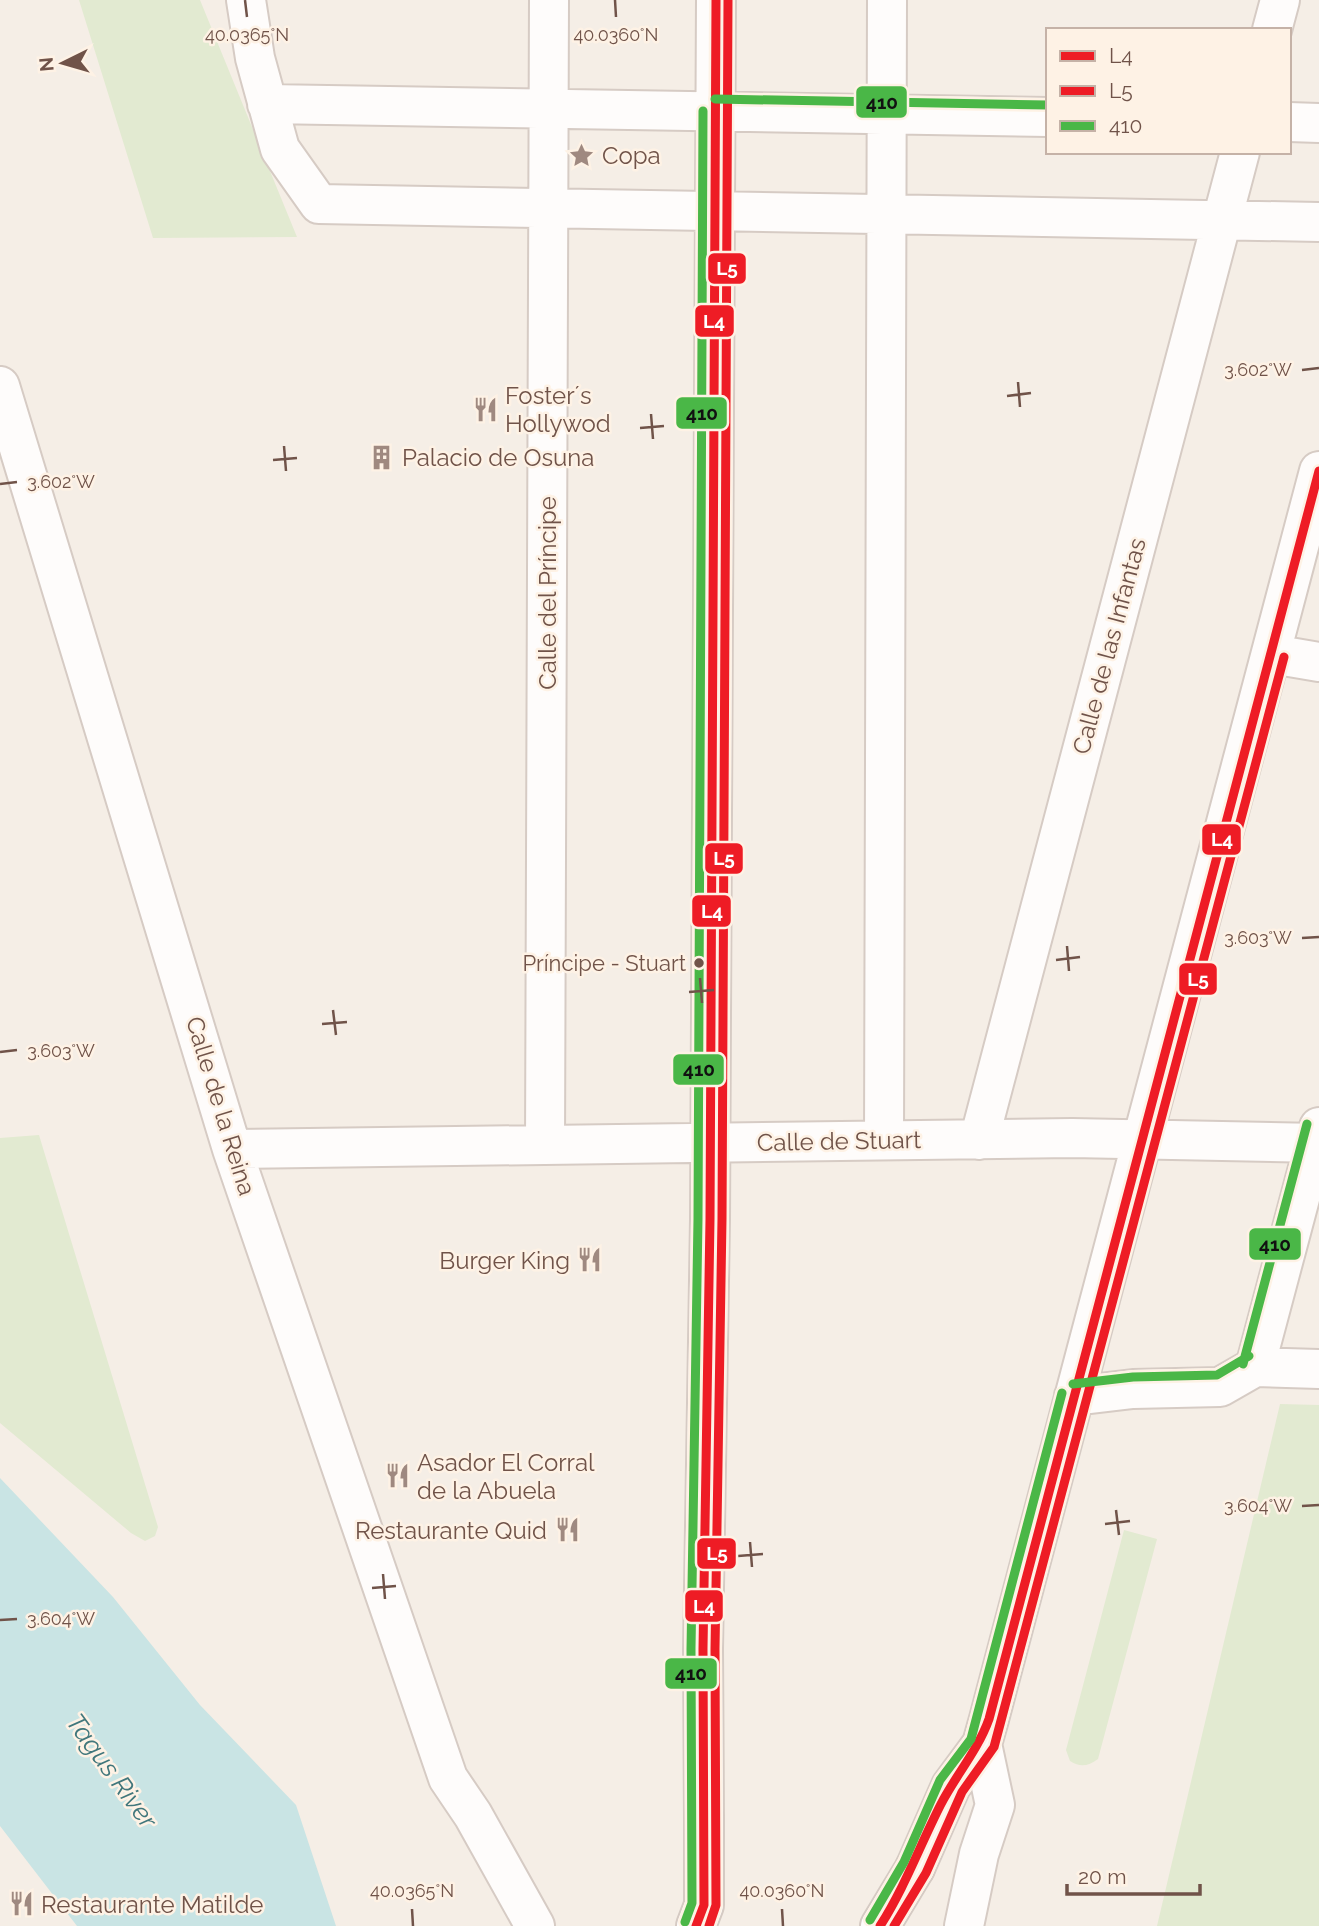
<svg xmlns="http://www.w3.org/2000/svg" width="1319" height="1926" viewBox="0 0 1319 1926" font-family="Raleway,sans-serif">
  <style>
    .green { fill: #e2ead1 }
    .water { fill: #c9e4e4 }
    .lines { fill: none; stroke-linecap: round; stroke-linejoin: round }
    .street-casing { stroke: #d6cbc4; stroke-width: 42 }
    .secondary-casing { stroke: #d5cac3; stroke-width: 42 }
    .street { stroke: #fefcfb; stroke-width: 38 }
    .secondary { stroke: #fefcfb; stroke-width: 38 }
    .bus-1-casing { stroke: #fef2e5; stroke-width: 14 }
    .bus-2-casing { stroke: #fef2e5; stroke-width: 14 }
    .bus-3-casing { stroke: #fef2e5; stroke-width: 14 }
    .bus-1 { stroke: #ee1c25; stroke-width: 9 }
    .bus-2 { stroke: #ee1c25; stroke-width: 9 }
    .bus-3 { stroke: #4ab747; stroke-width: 9 }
    .ticks { fill: none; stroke: #705349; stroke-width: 2.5 }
    .bus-dot { fill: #705349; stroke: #fef2e5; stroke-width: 2.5 }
    .labels { text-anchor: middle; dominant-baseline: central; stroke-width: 5; stroke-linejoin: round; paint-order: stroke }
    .bus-label { font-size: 22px; fill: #705349; stroke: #fef2e5; text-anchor: end }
    .poi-label { font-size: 24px; fill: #705349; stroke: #fef2e5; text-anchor: start }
    .street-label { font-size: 24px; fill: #705349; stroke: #fef2e5 }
    .water-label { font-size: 26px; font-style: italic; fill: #41777c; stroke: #fef2e5 }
    .ticks-label { font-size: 18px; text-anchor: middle; fill: #705349; stroke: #fef2e5; stroke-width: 5; stroke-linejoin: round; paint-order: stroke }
    .line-badge { stroke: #fef2e5; stroke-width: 2.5 }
    .badge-label { font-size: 19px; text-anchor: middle; font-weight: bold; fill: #fff }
    .pale-badge-label { font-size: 19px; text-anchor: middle; font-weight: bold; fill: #111 }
  </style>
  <rect width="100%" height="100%" fill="#f5eee6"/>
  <path class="green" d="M79,0H200L297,237L153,238Z
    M39,1135L158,1527L155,1536L145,1541L131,1533L0,1423V1138Z
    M1280,1404L1319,1405V1926H1157Z
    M1124,1530L1157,1539L1098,1759C1088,1766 1081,1768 1070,1761L1066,1750Z"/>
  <path class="water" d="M0,1478L113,1597L200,1705L296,1805L336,1926H77L0,1826Z"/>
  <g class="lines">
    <defs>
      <path id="street" d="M246,0L255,58L280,149L319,204L1319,222
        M1272,30L1280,0
        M267,104L1048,117
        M1289,122L1319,123
        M0,386L232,1149L448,1778L473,1815L535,1926
        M1272,654L1319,662
        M884,1140L887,0
        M979,1140L1240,152
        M545,1145L549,0
        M232,1149L1072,1138L1319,1143
        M1255,1367L1319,1127
        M1074,1396L1133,1389L1220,1387L1255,1367L1319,1369
        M704,1819L703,1649L710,1219L716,0
        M915,1868L951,1786L982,1744L989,1719L1319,471
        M964,1926L979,1854L995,1805L982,1744"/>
      <path id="secondary" d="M696,1926L704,1905V1819
        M880,1926L915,1868"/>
    </defs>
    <use href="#street" class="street-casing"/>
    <use href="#secondary" class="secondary-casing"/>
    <use href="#street" class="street"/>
    <use href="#secondary" class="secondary"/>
    <defs>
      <path id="bus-1" d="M696,1926L704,1905L703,1649L710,1219L716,0
        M880,1926C905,1887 920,1845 941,1804C956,1775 978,1750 989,1719L1319,471"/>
      <path id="bus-2" d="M709,1926L716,1905L715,1649L722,1219L728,0
        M894,1926L926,1873L962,1792L994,1747L1284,657"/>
      <path id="bus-3" d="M715,99L1048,105
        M1243,1364L1307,1124
        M1073,1384L1133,1377L1217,1375L1249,1356
        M870,1920L904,1862L940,1780L971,1739L1062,1393
        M685,1922L692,1903L691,1649L698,1219L703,111"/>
    </defs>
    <use href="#bus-1" class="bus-1-casing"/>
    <use href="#bus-2" class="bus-2-casing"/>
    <use href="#bus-3" class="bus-3-casing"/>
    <use href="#bus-1" class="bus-1"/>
    <use href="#bus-2" class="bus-2"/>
    <use href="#bus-3" class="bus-3"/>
  </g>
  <path class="ticks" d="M245,0L247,17M615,0L616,17M1302,370L1319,368M1018,382L1020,407M1007,396L1031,393M651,414L653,439M640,428L664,426M284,446L286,471M273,460L297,458M0,484L17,482M1302,938L1319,937M1067,946L1069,971M1056,960L1080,957M700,978L702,1003M689,992L714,990M333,1010L336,1035M322,1024L347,1022M0,1052L17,1050M1302,1506L1319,1505M1116,1510L1119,1535M1105,1524L1130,1521M750,1542L752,1567M738,1556L763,1554M383,1574L385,1599M372,1588L396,1586M0,1620L17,1619M412,1909L413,1926M782,1909L783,1926"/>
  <defs>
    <symbol id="sight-bare" viewBox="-9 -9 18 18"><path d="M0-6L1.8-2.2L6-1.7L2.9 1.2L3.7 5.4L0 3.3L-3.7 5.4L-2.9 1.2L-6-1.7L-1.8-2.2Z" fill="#9f8980" stroke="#fef2e5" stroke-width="2.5" paint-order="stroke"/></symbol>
    <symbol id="restaurant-bare" viewBox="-9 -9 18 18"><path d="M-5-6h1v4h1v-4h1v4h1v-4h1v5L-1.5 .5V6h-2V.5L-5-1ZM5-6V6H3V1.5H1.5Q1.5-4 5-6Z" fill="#9f8980" stroke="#fef2e5" stroke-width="2.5" paint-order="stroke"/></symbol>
    <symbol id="building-bare" viewBox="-9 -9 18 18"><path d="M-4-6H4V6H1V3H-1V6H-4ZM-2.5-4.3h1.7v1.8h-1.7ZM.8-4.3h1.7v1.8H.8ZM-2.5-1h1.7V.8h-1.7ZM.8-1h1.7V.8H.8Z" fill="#9f8980" stroke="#fef2e5" stroke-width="2.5" paint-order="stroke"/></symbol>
  </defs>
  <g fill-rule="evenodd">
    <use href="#sight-bare" x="564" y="138" width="35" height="35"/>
    <use href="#restaurant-bare" x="468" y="392" width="35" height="35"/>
    <use href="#building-bare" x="364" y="440" width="35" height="35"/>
    <use href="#restaurant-bare" x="572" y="1242" width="35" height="35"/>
    <use href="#restaurant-bare" x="380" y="1458" width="35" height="35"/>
    <use href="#restaurant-bare" x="550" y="1512" width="35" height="35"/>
    <use href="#restaurant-bare" x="4" y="1886" width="35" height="35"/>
  </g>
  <circle class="bus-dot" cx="699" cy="963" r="6"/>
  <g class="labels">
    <g class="bus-label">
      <text x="686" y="963">Príncipe - Stuart</text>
    </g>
    <g class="poi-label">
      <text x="602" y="155">Copa</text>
      <text x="505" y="395">Foster´s<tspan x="505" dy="28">Hollywod</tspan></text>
      <text x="402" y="457">Palacio de Osuna</text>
      <text x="570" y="1260" text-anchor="end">Burger King</text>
      <text x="417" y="1462">Asador El Corral<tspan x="417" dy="28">de la Abuela</tspan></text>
      <text x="547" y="1530" text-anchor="end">Restaurante Quid</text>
      <text x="41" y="1904">Restaurante Matilde</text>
    </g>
    <g class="street-label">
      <text transform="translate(547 593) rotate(-90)">Calle del Príncipe</text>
      <text transform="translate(1109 646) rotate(-75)">Calle de las Infantas</text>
      <text transform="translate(221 1106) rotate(73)">Calle de la Reina</text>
      <text transform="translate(839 1141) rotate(-1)">Calle de Stuart</text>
    </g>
    <g class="water-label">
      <text transform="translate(112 1771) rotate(54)">Tagus River</text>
    </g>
  </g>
  <g class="ticks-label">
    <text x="247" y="41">40.0365°N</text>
    <text x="616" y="41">40.0360°N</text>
    <text x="1258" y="376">3.602°W</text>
    <text x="61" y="488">3.602°W</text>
    <text x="1258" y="944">3.603°W</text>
    <text x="61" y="1057">3.603°W</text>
    <text x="1258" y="1512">3.604°W</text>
    <text x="61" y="1625">3.604°W</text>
    <text x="412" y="1897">40.0365°N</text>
    <text x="782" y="1897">40.0360°N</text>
  </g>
  <g class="line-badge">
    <rect x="855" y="85" width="53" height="34" rx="7" fill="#4ab747"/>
    <rect x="707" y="252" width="40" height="33" rx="7" fill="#ee1c25"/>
    <rect x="694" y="304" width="41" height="34" rx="7" fill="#ee1c25"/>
    <rect x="675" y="396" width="53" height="34" rx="7" fill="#4ab747"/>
    <rect x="1201" y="823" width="41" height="33" rx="7" fill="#ee1c25"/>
    <rect x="704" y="842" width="40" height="33" rx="7" fill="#ee1c25"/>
    <rect x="691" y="894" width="41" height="34" rx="7" fill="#ee1c25"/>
    <rect x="1178" y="962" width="40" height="34" rx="7" fill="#ee1c25"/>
    <rect x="672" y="1053" width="53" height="33" rx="7" fill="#4ab747"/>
    <rect x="1248" y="1227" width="54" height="34" rx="7" fill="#4ab747"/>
    <rect x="696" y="1537" width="41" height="33" rx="7" fill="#ee1c25"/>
    <rect x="684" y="1589" width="40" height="34" rx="7" fill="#ee1c25"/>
    <rect x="664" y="1657" width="54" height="33" rx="7" fill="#4ab747"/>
  </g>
  <g class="badge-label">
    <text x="727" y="275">L5</text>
    <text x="714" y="328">L4</text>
    <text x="1222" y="846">L4</text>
    <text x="724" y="865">L5</text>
    <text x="712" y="918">L4</text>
    <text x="1198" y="986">L5</text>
    <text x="717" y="1560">L5</text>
    <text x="704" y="1613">L4</text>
  </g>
  <g class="pale-badge-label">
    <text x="882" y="109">410</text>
    <text x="702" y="420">410</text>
    <text x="699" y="1076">410</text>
    <text x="1275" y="1251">410</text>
    <text x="691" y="1680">410</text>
  </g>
  <rect x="1046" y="28" width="245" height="126" fill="#fef2e5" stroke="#c5b2a7" stroke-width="2"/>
  <rect x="1060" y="51" width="35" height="10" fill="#ee1c25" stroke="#c5b2a7" stroke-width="2"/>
  <text x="1109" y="63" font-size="21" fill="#705349">L4</text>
  <rect x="1060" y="86" width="35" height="10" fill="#ee1c25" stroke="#c5b2a7" stroke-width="2"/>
  <text x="1109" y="98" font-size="21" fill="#705349">L5</text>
  <rect x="1060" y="121" width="35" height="10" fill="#4ab747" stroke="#c5b2a7" stroke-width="2"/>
  <text x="1109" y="133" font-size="21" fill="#705349">410</text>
  <g transform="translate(63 63) rotate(265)" stroke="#fef2e5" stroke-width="5" paint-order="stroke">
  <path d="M0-5L12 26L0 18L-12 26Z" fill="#705349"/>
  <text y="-10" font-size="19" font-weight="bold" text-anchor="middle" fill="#705349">N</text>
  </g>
  <path d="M1067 1884v10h133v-10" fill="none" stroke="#705349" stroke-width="3.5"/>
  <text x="1078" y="1884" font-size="21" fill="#705349" stroke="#fef2e5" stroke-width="5" paint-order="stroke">20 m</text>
</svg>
